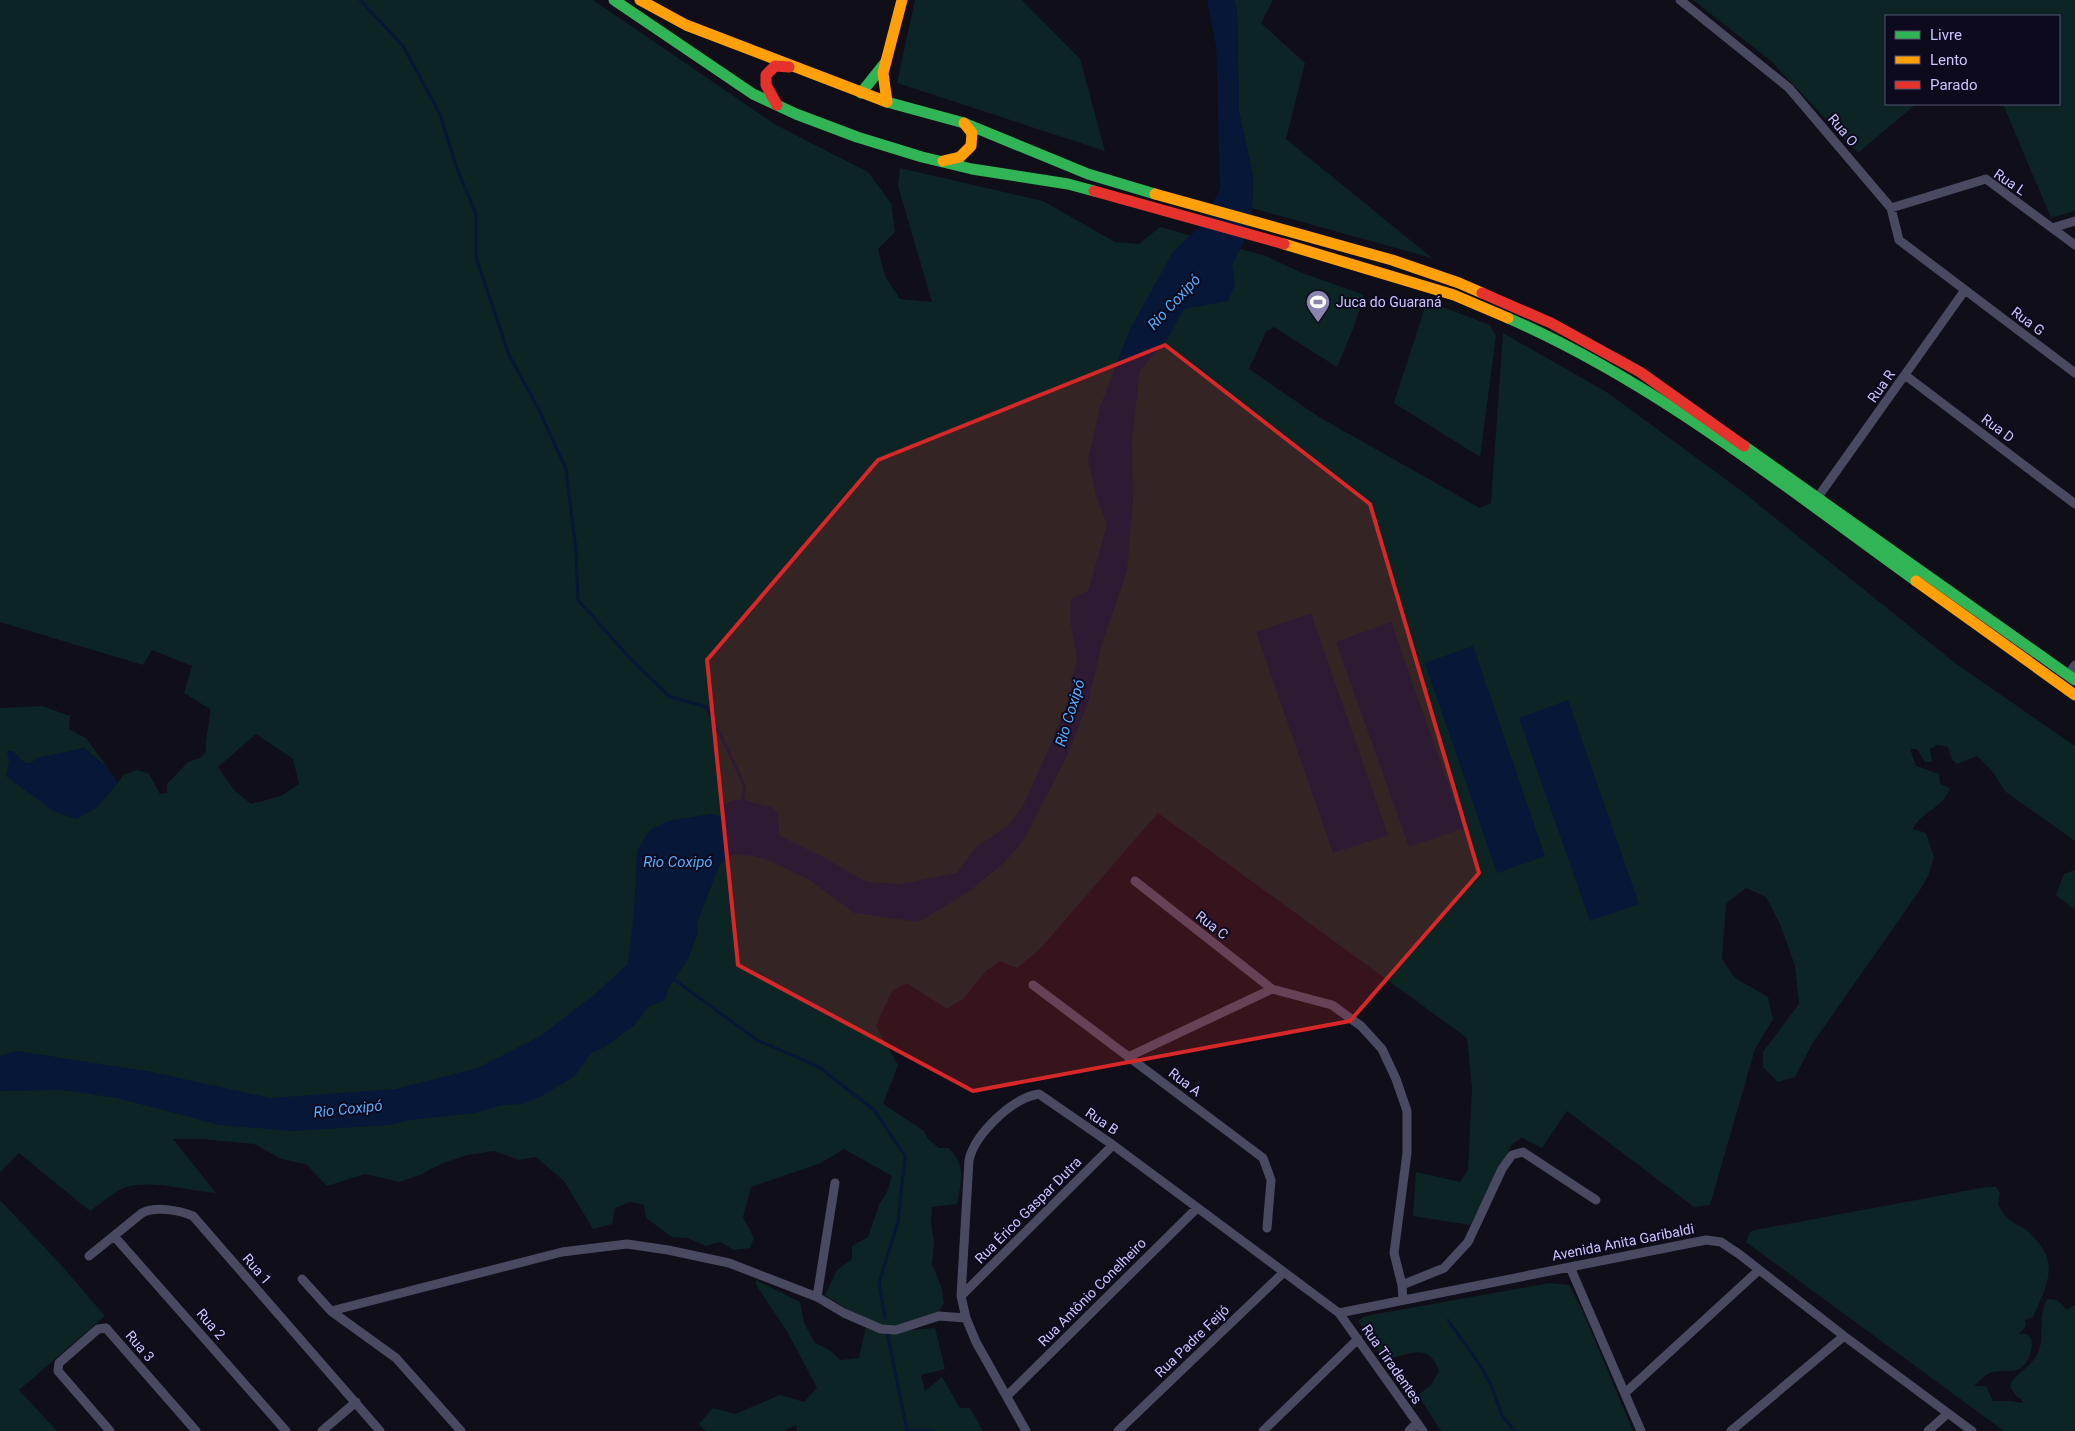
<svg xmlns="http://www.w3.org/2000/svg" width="2075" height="1431" viewBox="0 0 2075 1431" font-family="Roboto,sans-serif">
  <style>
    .green { fill: #0d2424; fill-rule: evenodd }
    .water { fill: #061737 }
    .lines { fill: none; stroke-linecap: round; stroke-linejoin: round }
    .stream { stroke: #061737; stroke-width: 3 }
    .street { stroke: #4a4962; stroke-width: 9 }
    .fast { stroke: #30b455; stroke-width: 11 }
    .slow { stroke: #ff9f0a; stroke-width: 11 }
    .jam { stroke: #e5322d; stroke-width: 11 }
    .marked { fill: #d62828; fill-opacity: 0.2; stroke: #d62828; stroke-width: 4; stroke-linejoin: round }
    .labels { text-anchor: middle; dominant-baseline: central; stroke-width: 4; stroke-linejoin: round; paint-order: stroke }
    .street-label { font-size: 14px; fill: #ccc5ff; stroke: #0d0a1d }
    .poi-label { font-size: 14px; fill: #ccc5ff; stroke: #0d0a1d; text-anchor: start }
    .water-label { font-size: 15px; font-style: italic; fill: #53aeff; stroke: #0d0a1d }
  </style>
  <rect width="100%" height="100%" fill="#100e19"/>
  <path class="green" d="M0,0H593L776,125L868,172L891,203L895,232L878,249L885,276L900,299L932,302L898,186L900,168L1043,201L1115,242L1139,244L1160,227L1266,256L1300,272L1364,295L1353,329L1337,367L1274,327L1266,332L1249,369L1319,417L1480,508L1491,503L1503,333L1608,393L1743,492L1955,663L2075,746V841L2006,792L1992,771L1977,756L1957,764L1952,759L1948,747L1937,745L1930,749L1932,762H1925L1917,749H1910L1916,766L1939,774L1940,784L1950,788C1941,811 1922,810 1913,829L1926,833L1934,857L1928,876L1920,890L1812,1044L1795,1077L1778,1082L1763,1067V1052L1799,1004L1795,966L1780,924L1766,897L1746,888L1726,904L1722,959L1735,978L1768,997L1773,1019L1755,1049L1710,1205L1694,1207L1567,1111L1542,1148L1522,1138L1512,1144L1470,1225L1413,1216L1416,1172L1460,1182L1468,1170L1472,1089L1467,1038L1158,813L1039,950L1017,968L1000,961L986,971L964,998L947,1009L907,983L892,991L876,1026L898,1065L883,1104L924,1131L928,1139L939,1148H949C967,1168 961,1180 957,1204L932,1207L931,1222L934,1242L932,1264L942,1289L944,1303L938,1313L901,1331L935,1328L945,1369L921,1375L925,1391L942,1377L960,1408H970L983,1431H797L796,1425L783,1431H705L699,1424L713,1408L735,1414L780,1395L804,1402L817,1388L787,1331L756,1285V1280L800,1302L804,1323L815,1343L830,1350L840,1360L859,1358L866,1326L893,1330L881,1324L867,1322L825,1295L837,1270L852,1259V1246L868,1237L879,1205L887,1192L892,1176L844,1149L821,1163L751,1187L743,1217L754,1238L750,1248L734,1250L720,1242L706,1246L687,1238L672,1237L646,1218L644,1205L630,1202L615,1208L612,1224L593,1229L564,1181L536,1157L519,1160L494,1151L468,1155L443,1163L420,1175L399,1182L365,1174L327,1186L307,1165L282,1159L254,1144L202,1139H173L216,1193C188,1191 158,1181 130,1186C120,1187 99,1205 90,1211L19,1153L0,1172V708L42,706L70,716L69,729L86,738L108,768L84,748L26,764L12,751L9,762L118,783L123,775L137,770L149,774L160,794L167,793V784L188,762L200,758L206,752C205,737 210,723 210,709L184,693L192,666L152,650L143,665L0,622ZM256,734L293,759L299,784L281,796L251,804L234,790L218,767Z
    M915,0H1022L1080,59L1105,151L897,83Z
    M1234,0H1273L1261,23L1305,63L1286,139L1432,258L1252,208L1253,176L1239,112L1237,12Z
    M1693,0H2075V211L2051,218L2003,104H2059V16H1886V104H1916L1858,153L1771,61Z
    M1427,301L1490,325L1496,336L1480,457L1394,403Z
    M2075,870V910L2056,895L2064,874Z
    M1986,1187H1996L2000,1193L1998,1205C2006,1218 2010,1222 2023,1228C2028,1230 2034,1238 2037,1241C2060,1266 2044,1291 2033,1317L2025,1320L2026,1326L2019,1334H2026C2033,1338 2033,1344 2031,1351C2023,1380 2007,1367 1990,1373C1985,1375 1978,1382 1974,1386H1986L1993,1401H2010L2023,1403L2021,1399L2016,1396L2010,1386C2014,1372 2033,1368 2039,1350C2045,1334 2037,1318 2047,1299L2057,1300L2067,1310L2073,1306H2075V1431H2004L1746,1242L1750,1232L1755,1230Z
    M0,1200L62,1266L105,1316L19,1390L57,1431H0Z
    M1549,1283L1569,1285L1583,1312L1633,1431H1441L1418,1395L1431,1385L1439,1371C1429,1341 1408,1355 1385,1360L1358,1321L1365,1316Z"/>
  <path class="water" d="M1207,0H1234L1237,12L1239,112L1253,176L1252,208L1247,236L1232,265L1235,284L1228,301L1184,309L1168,338L1140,371L1132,440L1133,502L1127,571L1101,647L1089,700L1068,754L1024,840L1004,863L968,892L919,922L854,913L808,879L770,861L753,856L735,854L727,857L719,866L712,884L697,923L698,933L688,959L669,987L665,1000L648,1007L635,1025L603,1048L591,1053L574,1077L543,1095L523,1104L503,1105L475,1113L409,1120L389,1125L292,1131L220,1125L117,1098L61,1090L0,1091V1056L17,1051L152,1072L270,1098L396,1089L478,1068L540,1036L594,995L628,964L634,912L637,851L650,830L668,821L711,814L725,818L724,813L719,810C724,803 734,799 743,799C746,799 750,802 754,803C762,805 772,804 777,813C781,820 777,828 780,836L825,858L867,882L900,884L957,873L976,847L1008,826L1023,806L1049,748L1066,706L1077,659L1070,619L1071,599L1088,591L1107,525L1096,495L1088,459L1100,407L1130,329L1173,252L1204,222L1220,188L1216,46Z
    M1311,613L1388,835L1333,853L1256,632Z
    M1391,622L1464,828L1409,847L1336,642Z
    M1473,646L1545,856L1497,873L1425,663Z
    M1568,700L1639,904L1590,921L1519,718Z
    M84,748L108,768L118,783L95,809L76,819L53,811L6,776L9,762L7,751H12L26,764L31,763L37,758Z"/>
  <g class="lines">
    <path class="stream" d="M360,0L403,46L440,114L456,166L476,214V257L509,355L538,408L566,469L576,551L578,600L628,656L669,696L706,707C721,733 732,760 745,787L742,801
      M672,978L757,1040L819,1067L874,1110L905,1156L898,1222L879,1283L885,1318
      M1448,1320L1480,1365L1492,1387L1502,1416L1515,1431
      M887,1332L907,1430L934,1431"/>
    <path class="street" d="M1680,0L1789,88L1891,208L1899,240L2075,373
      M1891,208L1986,179L2075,245
      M2052,228L2075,221
      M1905,375L2075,504
      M1818,497L1965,290
      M2068,675L2075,665
      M1135,881L1272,989
      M1033,985L1263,1158L1271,1180L1267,1228
      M1128,1057L1272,989L1332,1005L1361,1026L1382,1049L1396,1079L1407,1111V1153L1394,1253L1402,1285L1403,1300
      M114,1236L286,1431
      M89,1256L142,1213C156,1206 178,1210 193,1216L380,1431
      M1570,1267L1641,1431
      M302,1279L331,1311L396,1358L461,1431
      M1402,1285L1444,1268L1468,1242L1502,1169L1512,1155L1523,1152L1596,1200
      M961,1296L1113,1145
      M817,1297L835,1183
      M331,1311L562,1252L627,1244L668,1250L729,1263L817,1297L844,1313L881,1329L896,1330L939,1316L966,1318
      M1339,1313L1706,1240L1721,1242L1739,1254L1844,1336L1972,1431
      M1625,1393L1759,1270
      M1007,1396L1197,1208
      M110,1431L58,1371L59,1363L98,1329L106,1328L196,1431
      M322,1431L356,1402
      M1026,1431L976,1342L966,1318L961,1296L969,1160C975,1134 1012,1098 1039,1094L1113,1145L1339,1313L1423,1431
      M1118,1431L1284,1272
      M1263,1431L1358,1339
      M1409,1431L1417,1423
      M1731,1431L1844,1336
      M1928,1431L1947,1414"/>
    <path class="fast" d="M614,0L753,94L796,114L857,137L922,157L972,169L1068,184L1094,191
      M861,93L885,63
      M887,102L964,123L1088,174L1155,194
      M1508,318C1657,383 1785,487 1916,581
      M1744,446L2075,680"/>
    <path class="slow" d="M640,0L686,25L887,102
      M887,102L883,73L902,0
      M943,161L960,157L971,146L972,133L964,123
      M1155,194L1392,260L1459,283L1482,293
      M1284,244L1454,295L1508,318
      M1916,581L2075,695"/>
    <path class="jam" d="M777,105L766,85V75L775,66L789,67
      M1094,191L1284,244
      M1482,293L1551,323L1640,372L1744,446"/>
  </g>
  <path class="marked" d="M1165,345L1370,504L1479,873L1350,1021L973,1091L738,965L707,660L878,460Z"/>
  <defs>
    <symbol id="stadium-pin" viewBox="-11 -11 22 30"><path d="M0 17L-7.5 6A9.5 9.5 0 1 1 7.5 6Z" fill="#8a85ae" stroke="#0d0a1d"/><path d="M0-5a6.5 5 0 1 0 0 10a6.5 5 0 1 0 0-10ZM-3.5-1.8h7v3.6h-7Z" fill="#fff"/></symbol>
  </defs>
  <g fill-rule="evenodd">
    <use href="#stadium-pin" x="1304" y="288" width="28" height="38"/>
  </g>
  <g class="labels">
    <g class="street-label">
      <text transform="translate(1843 130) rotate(50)">Rua O</text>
      <text transform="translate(2010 182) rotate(34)">Rua L</text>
      <text transform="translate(2028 321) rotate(37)">Rua G</text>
      <text transform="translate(1881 386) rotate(-55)">Rua R</text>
      <text transform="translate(1998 428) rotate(37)">Rua D</text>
      <text transform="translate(1212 925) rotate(38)">Rua C</text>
      <text transform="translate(1185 1082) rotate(37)">Rua A</text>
      <text transform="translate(1102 1121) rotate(34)">Rua B</text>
      <text transform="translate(1028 1210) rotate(-45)">Rua Érico Gaspar Dutra</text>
      <text transform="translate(1623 1242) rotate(-11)">Avenida Anita Garibaldi</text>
      <text transform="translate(257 1269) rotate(49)">Rua 1</text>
      <text transform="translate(1092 1292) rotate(-45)">Rua Antônio Conelheiro</text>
      <text transform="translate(211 1324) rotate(49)">Rua 2</text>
      <text transform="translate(1192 1341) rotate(-44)">Rua Padre Feijó</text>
      <text transform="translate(140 1346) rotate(49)">Rua 3</text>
      <text transform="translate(1392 1364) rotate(55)">Rua Tiradentes</text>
    </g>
    <g class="poi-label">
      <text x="1336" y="302">Juca do Guaraná</text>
    </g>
    <g class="water-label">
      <text transform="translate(1174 302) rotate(-47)">Rio Coxipó</text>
      <text transform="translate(1070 713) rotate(-73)">Rio Coxipó</text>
      <text x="678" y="862">Rio Coxipó</text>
      <text transform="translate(348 1109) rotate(-6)">Rio Coxipó</text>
    </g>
  </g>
  <rect x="1885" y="15" width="175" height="90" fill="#0d0a1d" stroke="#595577"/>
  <rect x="1895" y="31" width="25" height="8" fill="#30b455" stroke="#595577"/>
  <text x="1930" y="40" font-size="15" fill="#ccc5ff">Livre</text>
  <rect x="1895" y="56" width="25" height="8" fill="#ff9f0a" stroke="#595577"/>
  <text x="1930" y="65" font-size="15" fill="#ccc5ff">Lento</text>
  <rect x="1895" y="81" width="25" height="8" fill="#e5322d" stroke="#595577"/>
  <text x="1930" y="90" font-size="15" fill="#ccc5ff">Parado</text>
</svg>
